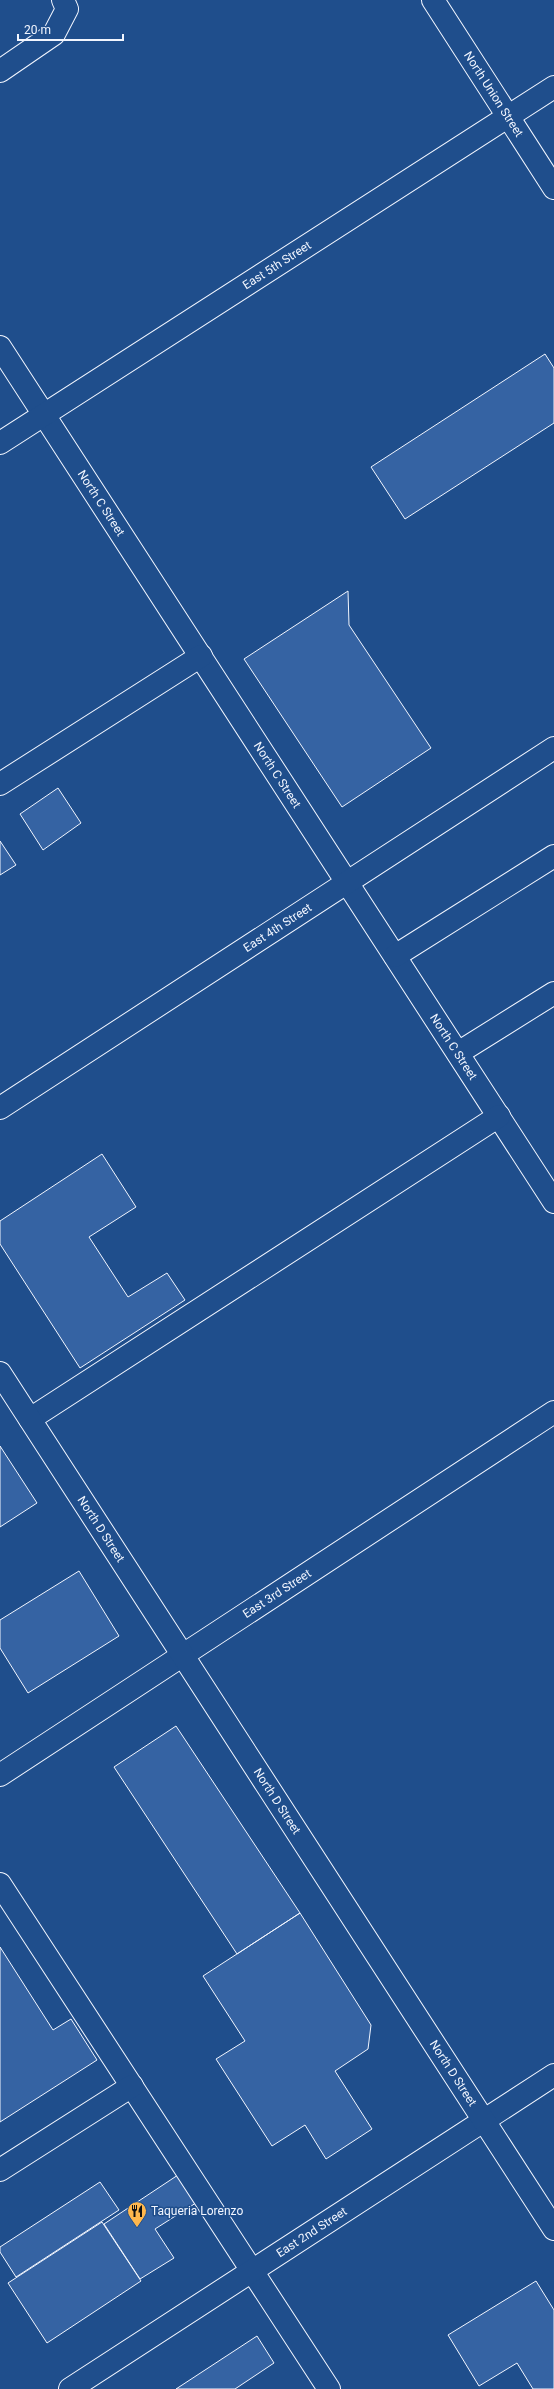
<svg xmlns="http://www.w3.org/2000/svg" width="554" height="2389" viewBox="0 0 554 2389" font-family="Roboto,sans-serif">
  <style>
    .building { fill: #3563a3; stroke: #f2f6ff }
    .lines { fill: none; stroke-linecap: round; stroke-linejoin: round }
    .minor-casing { stroke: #f2f6ff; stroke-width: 24 }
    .major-casing { stroke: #f2f6ff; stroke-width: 24 }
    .minor { stroke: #1f4e8c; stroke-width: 22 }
    .major { stroke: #1f4e8c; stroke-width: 22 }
    .labels { text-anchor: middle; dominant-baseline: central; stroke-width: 3; stroke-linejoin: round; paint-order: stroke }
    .street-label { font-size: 12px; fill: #f2f6ff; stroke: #1f4e8c }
    .poi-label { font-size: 12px; fill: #f2f6ff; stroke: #1f4e8c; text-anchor: start }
  </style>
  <rect width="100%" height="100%" fill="#1f4e8c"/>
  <path class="building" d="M545,354L554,368V423L405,519L371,467Z
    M348,591L349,625L431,748L342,807L244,659Z
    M58,788L81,823L43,850L20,814Z
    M0,841L16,865L0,875Z
    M102,1154L136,1207L89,1237L128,1297L167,1273L185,1300L80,1368L0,1244V1221Z
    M0,1446L37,1503L0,1527Z
    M79,1571L119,1636L28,1693L0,1648V1620Z
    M176,1726L300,1913L237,1954L114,1767Z
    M300,1913L371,2025L368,2049L335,2071L372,2129L326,2159L305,2125L272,2146L216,2059L245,2041L203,1976Z
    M0,1947L53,2030L71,2019L97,2060L0,2122Z
    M181,2173L199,2201L155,2229L174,2258L140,2279L104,2224Z
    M100,2182L119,2210L16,2277L0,2252V2247Z
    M102,2222L141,2281L47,2343L8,2283Z
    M536,2281L554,2310V2389H533L517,2363L479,2386L448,2335Z
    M257,2336L274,2363L235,2389H176Z"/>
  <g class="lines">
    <defs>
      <g id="minor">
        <path id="s1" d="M433,0L554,188"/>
        <path d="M0,71L54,34L67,9L63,0"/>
        <path id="s2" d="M0,347L554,1202"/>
        <path id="s3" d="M0,443L554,87"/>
        <path d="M0,784L201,656"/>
        <path d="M395,956L554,856"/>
        <path d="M458,1053L554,993"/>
        <path id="s4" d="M0,1108L554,748"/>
        <path d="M30,1419L499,1116"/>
        <path id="s5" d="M0,1775L554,1412"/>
        <path d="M0,1884L329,2389"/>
        <path d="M0,2170L132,2086"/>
        <path id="s6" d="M70,2389L554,2075"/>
      </g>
      <g id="major">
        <path id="s7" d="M0,1373L554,2229"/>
      </g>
    </defs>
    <use href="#minor" class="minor-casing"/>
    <use href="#major" class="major-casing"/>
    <use href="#minor" class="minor"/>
    <use href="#major" class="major"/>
  </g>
  <defs>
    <symbol id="restaurant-pin" viewBox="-11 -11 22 30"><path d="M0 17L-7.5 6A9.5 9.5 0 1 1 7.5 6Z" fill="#ffb74d" stroke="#1f4e8c"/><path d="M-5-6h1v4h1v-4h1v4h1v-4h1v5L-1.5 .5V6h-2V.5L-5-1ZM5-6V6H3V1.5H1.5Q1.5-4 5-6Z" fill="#111"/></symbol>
  </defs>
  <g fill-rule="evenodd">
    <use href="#restaurant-pin" x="126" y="2200" width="22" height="30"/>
  </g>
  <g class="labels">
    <g class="street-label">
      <text stroke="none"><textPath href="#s1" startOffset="112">North Union Street</textPath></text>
      <text stroke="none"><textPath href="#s3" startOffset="329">East 5th Street</textPath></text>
      <text stroke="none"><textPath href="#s2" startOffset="186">North C Street</textPath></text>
      <text stroke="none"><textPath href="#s2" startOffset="510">North C Street</textPath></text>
      <text stroke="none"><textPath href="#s4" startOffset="331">East 4th Street</textPath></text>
      <text stroke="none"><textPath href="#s2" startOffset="834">North C Street</textPath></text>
      <text stroke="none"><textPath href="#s7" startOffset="186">North D Street</textPath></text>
      <text stroke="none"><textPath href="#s5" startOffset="331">East 3rd Street</textPath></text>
      <text stroke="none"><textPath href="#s7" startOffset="510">North D Street</textPath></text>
      <text stroke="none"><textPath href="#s7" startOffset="834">North D Street</textPath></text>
      <text stroke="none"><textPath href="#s6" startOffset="288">East 2nd Street</textPath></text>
    </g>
    <g class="poi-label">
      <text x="151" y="2211">Taqueria Lorenzo</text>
    </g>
  </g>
  <path d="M18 34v6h105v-6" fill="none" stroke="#f2f6ff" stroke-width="2"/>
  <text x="24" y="34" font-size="12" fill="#f2f6ff" stroke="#1f4e8c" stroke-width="3" paint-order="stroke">20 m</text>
</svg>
